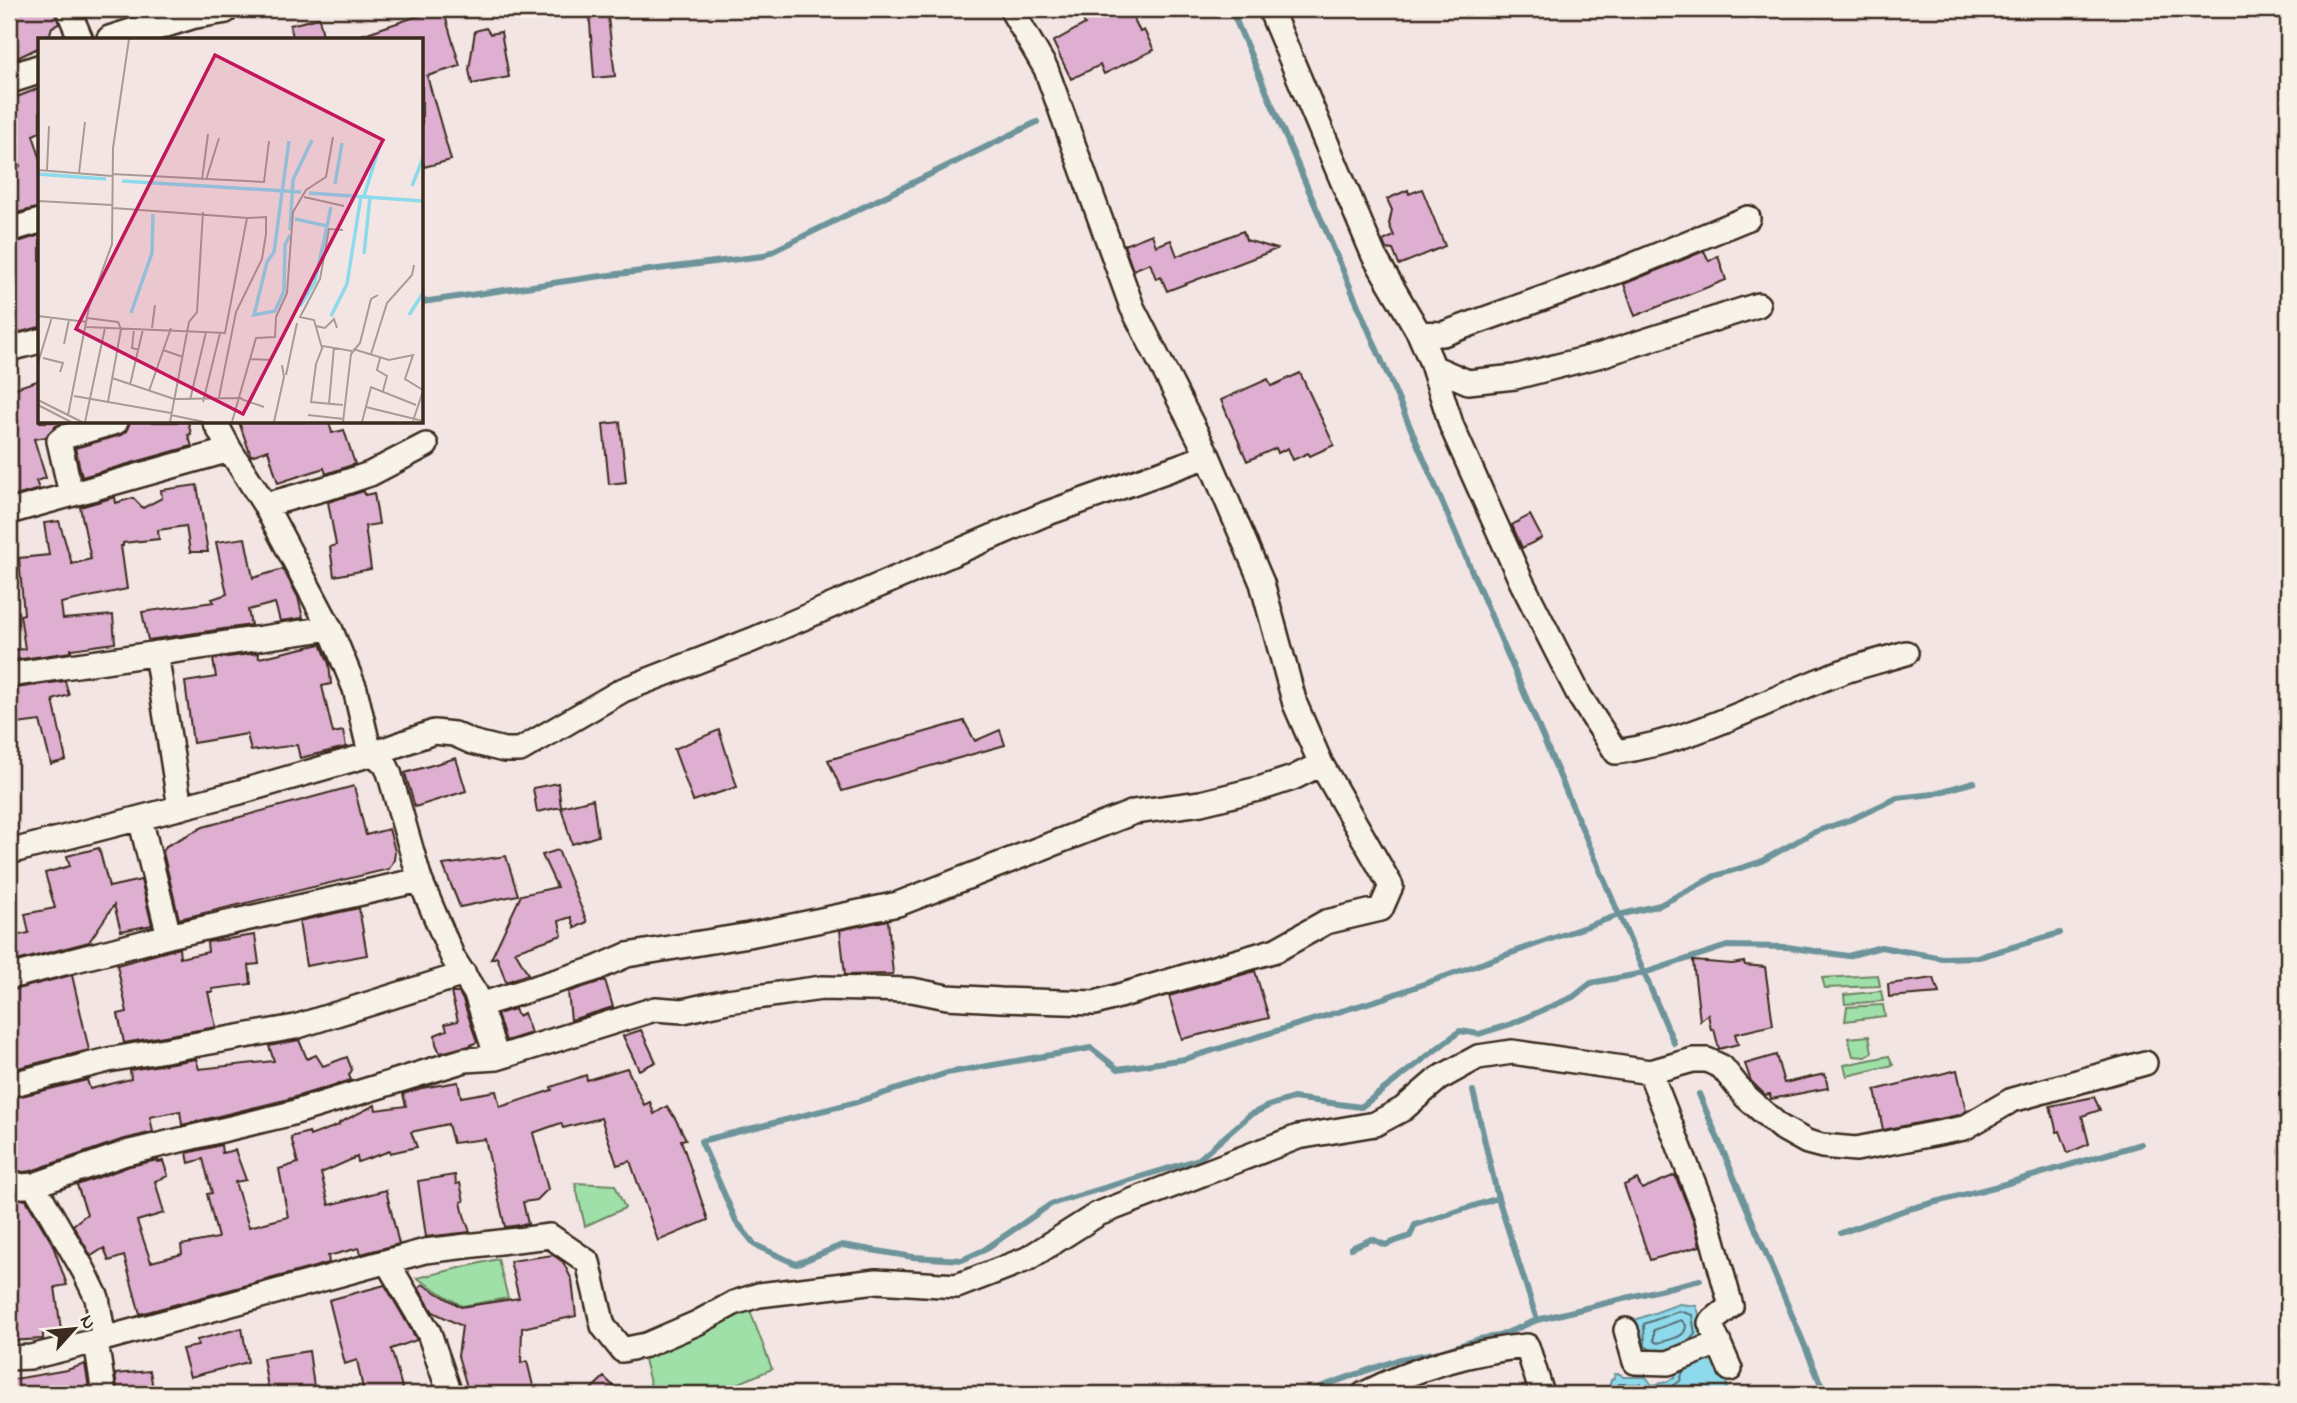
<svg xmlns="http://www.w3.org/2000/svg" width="2297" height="1403" viewBox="0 0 2297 1403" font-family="'Indie Flower',sans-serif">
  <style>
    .green { fill: #9fe0a9; stroke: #6d8564; stroke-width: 2 }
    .water { fill: #8edaed; stroke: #6d949a; stroke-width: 2 }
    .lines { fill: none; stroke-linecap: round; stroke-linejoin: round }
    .shore { stroke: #5c7071; stroke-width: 2 }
    .stream { stroke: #6d949a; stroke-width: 6 }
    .building { fill: #deafd1; stroke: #3b2a1e; stroke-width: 2 }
    .minor-casing { stroke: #3b2a1e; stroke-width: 28 }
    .tertiary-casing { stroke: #3b2a1e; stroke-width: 33 }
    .minor { stroke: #f7f3e8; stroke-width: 23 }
    .tertiary { stroke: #f7f3e8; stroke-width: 28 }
    .inset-river { fill: none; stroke: #8edaed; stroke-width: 3.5 }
    .inset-road { fill: none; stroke: #a99a94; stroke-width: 2 }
    .view { fill: #c2185b; fill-opacity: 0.15; stroke: #c2185b; stroke-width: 3.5 }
    .inset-edge { fill: none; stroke: #3b2a1e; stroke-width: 3.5 }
  </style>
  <rect width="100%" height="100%" fill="#f2e5e3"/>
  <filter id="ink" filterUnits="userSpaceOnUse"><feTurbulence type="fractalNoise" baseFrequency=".0143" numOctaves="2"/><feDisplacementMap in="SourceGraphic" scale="14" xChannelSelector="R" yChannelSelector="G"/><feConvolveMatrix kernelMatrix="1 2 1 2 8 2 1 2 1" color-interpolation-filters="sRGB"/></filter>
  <g filter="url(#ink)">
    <path class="green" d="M1878,975L1880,986L1825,988L1822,978Z
      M1881,991L1883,1001L1845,1004L1844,995Z
      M1883,1005L1885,1016L1845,1021L1847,1007Z
      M1869,1036L1872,1052L1866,1057L1853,1056L1848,1038Z
      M1889,1056L1893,1065L1847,1076L1844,1065Z
      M575,1183L615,1185L625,1208L585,1226Z
      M498,1259L508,1298L462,1306L417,1278Z
      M749,1308L772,1369L714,1394H653L643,1356Z"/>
    <path class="water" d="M1679,1304L1696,1306L1702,1321V1338L1656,1360L1639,1352L1635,1320Z
      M1716,1355L1725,1370L1727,1388L1723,1394H1607L1611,1380L1615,1377L1614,1374H1620L1623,1377H1646L1652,1385L1667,1382L1675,1377L1676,1372Z"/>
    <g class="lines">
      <path class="shore" d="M1681,1320L1686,1325C1686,1339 1669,1339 1658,1343L1654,1341V1330Z
        M1650,1349L1645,1346L1644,1324L1679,1311L1692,1315L1695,1334L1690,1340
        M1614,1394L1616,1386L1619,1384H1641L1651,1392L1670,1388L1680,1381L1683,1371"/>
      <path class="stream" d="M1231,9L1674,1043
        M422,302L594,277L763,256L1037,122
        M1974,782L1933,794L1897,798L1852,819L1812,833L1760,862L1715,876L1660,905L1619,915L1384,998L1185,1059L1118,1069L1091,1048L947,1073L857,1102L701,1141L736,1221L755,1245L796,1264L842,1245L913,1257L962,1260L984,1250L1051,1204L1199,1159L1250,1115L1268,1106L1293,1098L1361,1107L1460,1031L1479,1034L1511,1024L1573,997L1591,983L1644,973L1727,946L1787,947L1848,956L1881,947L1942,958L1979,957L2060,933
        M1473,1091L1498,1198L1537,1320L1700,1280
        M1699,1094L1825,1394
        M1841,1233L1905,1210L1998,1186L2141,1144
        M1351,1248L1372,1239L1385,1245L1410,1236L1415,1225L1498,1198
        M1300,1394L1400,1359L1440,1352L1479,1339L1499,1336L1537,1320"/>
    </g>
    <path class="building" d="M9,9H54L59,24L52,27L48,40H40V47L9,62Z
      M439,9H443L460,66L427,76L451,160L424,167L422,158V40H355V37Z
      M589,9H607L615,76L594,78Z
      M1077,9H1129L1140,32L1144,30L1154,50L1104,74L1100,65L1071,79L1053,42L1085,24Z
      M319,18L324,40H294L290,25Z
      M486,28L490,34L501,32L509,77L472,84L469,70L475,31Z
      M40,88V132L33,135L40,157V207L9,215V168L20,166L9,136V100Z
      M1422,189L1445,246L1399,265L1393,250L1386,249L1383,241L1394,236L1389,224L1392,210L1387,199L1408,190L1409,194Z
      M1243,231L1246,240L1277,249L1167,291L1161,277L1156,279L1150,263L1133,270L1124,245L1152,234L1156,246L1171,240L1177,256Z
      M40,235V327L9,335V258L17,256L15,243Z
      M1704,251L1709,261L1718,256L1726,280L1635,316L1624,284Z
      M1300,373L1334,445L1310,456L1308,453L1293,460L1288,448L1278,453L1276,448L1247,461L1221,400L1268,379L1271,386L1274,385Z
      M40,380V422H66L55,426L46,437L34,439L46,478L36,481L39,489L9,498V424L18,422L9,398V390Z
      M130,422H188L191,434L188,435L192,446L82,477L75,448L121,435L126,431Z
      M239,422H329L332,433L344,430L355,464L326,474L324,468L278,483L268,450L251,456Z
      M620,422L626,482L609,484L603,424Z
      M197,485L208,552H190L186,526L158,530L159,539L123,543V546H121L127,589L61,603L63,619L113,615L115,643L71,649V652L15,660L13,650L25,649L20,615L24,614L19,558L49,555L44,523L59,521L72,564L91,559L80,507L115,497L116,503L133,498L143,508L162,498L161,490Z
      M364,491L365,495L374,493L379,524L365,526L371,569L334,576L330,547L336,545L328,502Z
      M1530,515L1542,538L1522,548L1512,525Z
      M245,538L253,578L283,569L298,597L303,618L280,621L275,603L248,610L251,625L148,640L142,612L214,602L212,599L227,594L216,542Z
      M321,644L329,664L331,684L322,686L333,733L343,731L346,747L300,758L297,745L251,751L247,734L193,743L185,682L216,677L213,659L258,653L259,658Z
      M65,681L69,695L53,700L66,760L51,764L40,721L9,725V689Z
      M964,721L975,741L1000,730L1005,745L842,791L828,760Z
      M719,730L737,787L693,801L674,749Z
      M456,758L466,791L415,807L405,773Z
      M558,783L561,807L593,799L598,836L572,844L561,807L537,812L533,788Z
      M354,786L366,835L389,829L395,851L394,860L389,869L179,919L163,852L166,846L203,827Z
      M99,848L109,887L141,880L152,925L121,931L114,905L89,942L9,963V937L29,933L25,914L55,908L45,873L70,866L67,856Z
      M558,850L587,922L575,928L571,917L559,921L562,935L515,951L528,974L506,982L497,957L491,959L521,895L557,887L542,855Z
      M506,856L518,895L460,907L443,865Z
      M359,908L367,955L306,966L299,921Z
      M888,920L893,974L845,975L840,930Z
      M255,935L259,964L249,965L251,984L212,989L213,992H208L216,1027L124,1043L118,1014L127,1012L117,965L179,948L180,958L208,952L207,942Z
      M1693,961L1732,964L1744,962L1745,965L1765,967L1773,1025L1735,1034L1738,1044L1719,1049L1714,1029L1711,1030L1708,1014L1700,1021Z
      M1255,971L1269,1018L1182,1039L1169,996Z
      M72,975L89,1050L10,1070L9,991Z
      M1934,978L1939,993L1889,997L1888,984Z
      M605,980L613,1007L571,1020L568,992Z
      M451,993H459L463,1000L477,1042L469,1046L440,1053L436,1044L435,1035L447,1030L445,1024L458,1021Z
      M515,1009L518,1016L524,1013L531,1033L506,1041L497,1014Z
      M641,1030L656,1062L639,1070L623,1036Z
      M299,1040L307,1059L316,1055L323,1066L347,1057L352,1070L349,1075L351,1080L285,1100L182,1125L180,1111L150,1117L153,1132L121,1140L31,1171L23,1172L9,1168V1099L87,1080L90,1089L131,1079L130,1070L196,1059L199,1069L274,1061L269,1046Z
      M1776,1055L1784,1083L1825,1074L1828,1088L1771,1099L1770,1094L1765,1095L1751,1081L1745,1064Z
      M627,1068L644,1105L650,1102L654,1114L667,1106L676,1120L686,1139L681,1140L708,1220L658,1241L630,1161L617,1165L601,1118L563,1128L561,1123L533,1133L548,1189L537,1200L523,1202L528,1224L505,1227L485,1139L453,1143L448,1124L411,1132L417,1147L390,1153V1151L358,1162L357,1157L321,1173L329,1205L386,1190L399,1244L361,1254L359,1248L328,1256L329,1263L140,1314L124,1256L109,1261L104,1248L91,1256L73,1225L87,1214L77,1185L130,1166L158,1160V1162L163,1161L168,1176L155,1181L164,1213L137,1221L151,1262L182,1254L181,1245L218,1238L207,1194L212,1193L203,1159L189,1163L187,1153L221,1145L222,1153L235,1150L246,1180L235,1182L249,1227L288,1217L279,1169L298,1163L291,1137L309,1132L310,1136L339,1125V1123L375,1105L376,1110L406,1106L403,1094L422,1088L458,1082L461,1097L496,1091L500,1107L552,1090L551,1087L586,1075L587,1080Z
      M1957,1070L1966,1111L1959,1115L1883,1130L1875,1090Z
      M2094,1097L2100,1110L2082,1116L2089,1144L2068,1153L2060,1131L2057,1132L2050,1106Z
      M455,1175L456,1184L460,1183L464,1201L461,1202L464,1215L470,1232L426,1237L418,1181Z
      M1675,1175L1693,1219L1700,1246L1650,1260L1624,1185L1637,1179L1642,1189Z
      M9,1197L26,1200L52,1243L67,1285L55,1287L61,1330L43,1333V1339L9,1341Z
      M553,1255L563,1262L572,1280L576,1316L522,1328L521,1363L527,1361L535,1394H469L458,1356L462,1326L433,1312L419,1289L422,1284L461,1307L519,1298L510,1261Z
      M385,1285L417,1340L391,1349L404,1394H364L357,1360L345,1364L329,1300Z
      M242,1328L248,1362L190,1377L182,1349L198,1346L197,1340Z
      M309,1351L315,1394H269L263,1358Z
      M85,1364L90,1394H9V1380L67,1370Z
      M150,1371L154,1394H118L115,1374Z
      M604,1377L622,1394H586Z"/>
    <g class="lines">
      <defs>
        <path id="minor" d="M68,9L81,40
          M1270,9L1374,256L1419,333L1431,361L1452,427L1522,583L1580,697L1616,752C1690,742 1759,704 1828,677C1853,667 1880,661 1906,653
          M9,230L40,221
          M1419,333L1443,334L1624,269L1748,218
          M9,349L40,341
          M1433,367L1468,382L1515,377L1601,355L1758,305
          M215,422L230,450L265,505L330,628L355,689L369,749L385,764L389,772L420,880L453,958L476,994L497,1058
          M71,494L59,441L64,437L116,422
          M265,505L334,486L370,474L426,445
          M9,512L230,450
          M156,653L180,808
          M9,675L330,628
          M140,818L169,936
          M9,852L240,792L372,754L434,732L454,734L472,742L504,750H520L623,690L752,640L1045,514L1208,456
          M9,977L169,936L420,880
          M480,1005L595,969L627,955L749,935L898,904L1134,812L1201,803L1262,788L1293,778L1321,764L1295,704L1262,583L1208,456L1132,307L1046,69L1011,9
          M1650,1072L1706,1215L1731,1306L1710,1323L1730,1369
          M9,1085L108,1060L295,1027L464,974
          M9,1182L21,1186L34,1185L84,1271L97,1298L104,1339
          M34,1185L126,1153L289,1114L465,1060L497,1058L655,1009L683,1011L727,1001L822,988L912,990L947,997L1001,1000L1095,1003L1276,950L1326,922L1381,909L1391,886L1321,764
          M387,1262L429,1333L450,1394
          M1626,1330L1635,1362L1668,1363L1719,1343
          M96,1341L104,1394
          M9,1358L31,1357L96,1341L425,1251L550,1236L588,1262L603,1326L622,1350L646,1345L697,1323L734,1303L759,1295L877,1281L957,1286L1027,1259L1098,1214L1298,1137L1375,1124L1403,1109L1438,1079L1478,1057L1512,1052L1650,1072L1693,1060H1707L1722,1067L1746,1097L1780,1127L1807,1142L1822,1146L1856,1149L1964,1128L2012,1100L2145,1063
          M1364,1394C1413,1369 1472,1351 1527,1346L1542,1394"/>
        <path id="tertiary" d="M111,40L193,14L224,9
          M9,79L40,69"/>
      </defs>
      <use href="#minor" class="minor-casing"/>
      <use href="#tertiary" class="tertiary-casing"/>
      <use href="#minor" class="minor"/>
      <use href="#tertiary" class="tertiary"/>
    </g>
  </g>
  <g transform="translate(38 38)">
    <rect width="385" height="385" fill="#f2e5e3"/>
    <path class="inset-river" d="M251,103L236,214L229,224L216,277L237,273L246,253L247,207L252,197M0,136L68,141M84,143L263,154M297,146L304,105M374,148L385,120M271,155L385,163M326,158L341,110M257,181L289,188L293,169M252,192L255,142L274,102M326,216L332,159M262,268L277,244L289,188M93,275L114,215L115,176M371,277L385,255M293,278L309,246L323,158"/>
    <path class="inset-road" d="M0,132L74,138M9,132L11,88M41,135L47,84M74,136L226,144L231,103M164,142L170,96M168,142L181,100M266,159L306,168M0,163L74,167M75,170L209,180L187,295M0,278L49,284M49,280L80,284L83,291L70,364M278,288L287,290L296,281L299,290M48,289L188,295M114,290L117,267M96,291L94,310L101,312M26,306L31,282M284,310L276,282L262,279L282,241L291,191L305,192M315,311L351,322L375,317L367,341L385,352M125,312L145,319M333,316L349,265L374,237L376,227M5,320L25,325L22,334M342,320L339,332L349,338L345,353M212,321L234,322M0,325L14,279M248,337L259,285M74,340L136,361L204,360M92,347L105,291M111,353L133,290M36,358L133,375M181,359L198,274L224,221L228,196V179L209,180M203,361L226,369M0,362L44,384M152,362L168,294M165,364L182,295M291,366L296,309M0,367L33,384M305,367L273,364L278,326L285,308L314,313M328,369L385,383M30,377L51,269L74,206L75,110L91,1M133,377L166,384M270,377L306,381M375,383L385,353M47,384L67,290M132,384L151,284L159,274L165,174M194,384L218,300L237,299L238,279L249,255L255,174L268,152L288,139L295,99M236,384L246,339L244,327M305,384L313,316L322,305L333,261L340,257M324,384L333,349L378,367"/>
    <path class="view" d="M177,17L345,102L205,376L38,291Z"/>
    <rect width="385" height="385" class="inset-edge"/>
  </g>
  <rect width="2297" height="1403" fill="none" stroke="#f7f3e8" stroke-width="35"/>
  <rect x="18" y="18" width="2262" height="1368" fill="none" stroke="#3b2a1e" stroke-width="2.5" filter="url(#ink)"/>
  <g transform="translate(74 1329) rotate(63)" stroke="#f7f3e8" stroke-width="5" paint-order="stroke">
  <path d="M0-5L12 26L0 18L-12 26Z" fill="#3b2a1e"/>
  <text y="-10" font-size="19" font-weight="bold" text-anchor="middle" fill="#3b2a1e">N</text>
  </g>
</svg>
